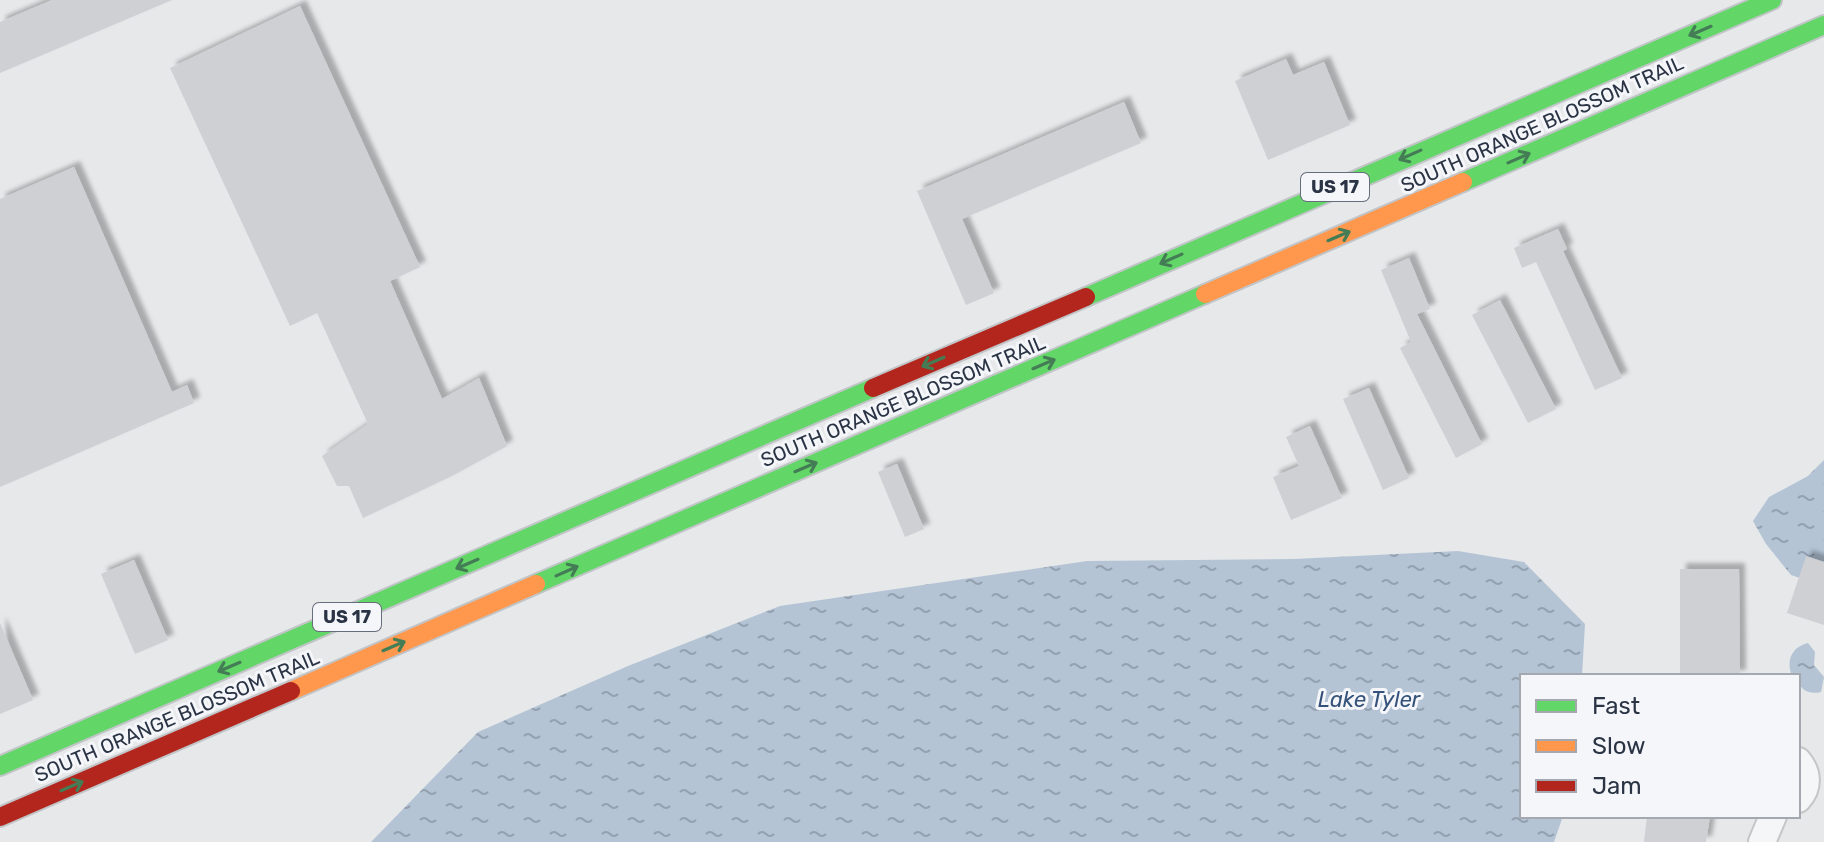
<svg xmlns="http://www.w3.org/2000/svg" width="1824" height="842" viewBox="0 0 1824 842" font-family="Rubik,sans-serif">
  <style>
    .water { fill: url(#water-ripples) }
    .building { fill: #ced0d3; filter: url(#shadow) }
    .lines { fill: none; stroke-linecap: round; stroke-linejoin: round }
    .street-casing { stroke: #c4c6c8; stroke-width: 30 }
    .fast-casing { stroke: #c2c5c8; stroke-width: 22 }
    .slow-casing { stroke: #c2c5c8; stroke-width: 22 }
    .jam-casing { stroke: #c2c5c8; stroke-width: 22 }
    .street { stroke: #f5f6f7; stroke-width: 26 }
    .fast { stroke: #63d668; stroke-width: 18 }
    .slow { stroke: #ff974d; stroke-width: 18 }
    .jam { stroke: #b3261e; stroke-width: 18 }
    .oneway { stroke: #447d55 }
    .labels { text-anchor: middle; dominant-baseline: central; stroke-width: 6; stroke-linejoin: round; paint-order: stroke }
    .shield { fill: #f4f6f9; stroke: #676e7b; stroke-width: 2 }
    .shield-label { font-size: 18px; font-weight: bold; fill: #2b3445 }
    .street-label { font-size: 20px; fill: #2b3445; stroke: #f4f6f9 }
    .water-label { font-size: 22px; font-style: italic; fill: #34527a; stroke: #f4f6f9 }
  </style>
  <defs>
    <pattern id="water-ripples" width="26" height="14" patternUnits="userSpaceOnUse" patternTransform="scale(2)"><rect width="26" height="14" fill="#b4c4d5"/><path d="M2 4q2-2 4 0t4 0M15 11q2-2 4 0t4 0" fill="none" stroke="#93a0af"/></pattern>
    <filter id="shadow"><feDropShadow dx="6" dy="-6" stdDeviation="2" flood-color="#0004"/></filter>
  </defs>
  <rect width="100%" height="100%" fill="#e6e8ea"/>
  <path class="water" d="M1824,460V586L1791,575L1766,544L1753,521L1769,497L1808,476Z
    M1458,551L1524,562L1585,624L1582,676H1522V816H1563L1554,842H371L478,732L628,666L780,606L1087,561L1294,559Z
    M1808,643L1815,652L1814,665L1824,677L1821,692C1809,695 1798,690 1798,676H1792C1786,661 1791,647 1808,643Z"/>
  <path class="building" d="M52,0H172L0,73V22Z
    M300,6L420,267L390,281L442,399L479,378L507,446L452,476L363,518L349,486H337L322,456L368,424L317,313L290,326L170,68Z
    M1286,59L1293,75L1324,62L1350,125L1268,160L1235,81Z
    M1124,102L1141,143L962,219L994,293L966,305L917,191Z
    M74,167L172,392L187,385L194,403L0,487V199Z
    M1558,229L1567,249L1563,251L1622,378L1595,390L1536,262L1522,268L1514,248Z
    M1409,258L1430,309L1417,314L1482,444L1456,458L1400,348L1411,342L1381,270Z
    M1500,300L1556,409L1528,423L1472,315Z
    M1369,388L1409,478L1383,490L1343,399Z
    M1310,426L1342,498L1291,520L1273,477L1299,466L1286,437Z
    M897,464L924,529L905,537L878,472Z
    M1806,556L1824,562V625L1787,613Z
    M134,560L168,640L135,654L101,574Z
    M1680,569H1739L1740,676H1680Z
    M0,623L33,700L0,714Z
    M1647,816H1710L1706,842H1644Z"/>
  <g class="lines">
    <defs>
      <path id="street" d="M1798,761C1808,773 1809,787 1798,799
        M1762,842L1773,816"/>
      <path id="fast" d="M1463,182L1824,25
        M1086,297L1772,0
        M536,584L1205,294
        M0,766L873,388"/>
      <path id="slow" d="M1205,294L1463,182
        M291,691L536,584"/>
      <path id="jam" d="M873,388L1086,297
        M0,817L291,691"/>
    </defs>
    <use href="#street" class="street-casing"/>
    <use href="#fast" class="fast-casing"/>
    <use href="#slow" class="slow-casing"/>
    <use href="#jam" class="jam-casing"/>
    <use href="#street" class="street"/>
    <use href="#fast" class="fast"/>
    <use href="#slow" class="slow"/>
    <use href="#jam" class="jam"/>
  </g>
  <defs><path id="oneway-shaft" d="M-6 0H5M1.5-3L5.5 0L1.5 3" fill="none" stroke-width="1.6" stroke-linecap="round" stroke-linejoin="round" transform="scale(2)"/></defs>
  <g class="oneway">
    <use href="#oneway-shaft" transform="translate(1700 31) rotate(157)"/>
    <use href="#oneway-shaft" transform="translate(1410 155) rotate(156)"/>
    <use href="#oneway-shaft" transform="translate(1519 158) rotate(-24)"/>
    <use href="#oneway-shaft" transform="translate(1339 236) rotate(-23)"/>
    <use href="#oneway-shaft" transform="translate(1171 259) rotate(156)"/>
    <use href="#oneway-shaft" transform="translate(933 362) rotate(157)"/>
    <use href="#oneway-shaft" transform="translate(1044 364) rotate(-23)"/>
    <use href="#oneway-shaft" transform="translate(806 467) rotate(-23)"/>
    <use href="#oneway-shaft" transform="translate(467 564) rotate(157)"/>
    <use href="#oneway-shaft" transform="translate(567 571) rotate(-24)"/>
    <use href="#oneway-shaft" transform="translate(394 646) rotate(-23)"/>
    <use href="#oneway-shaft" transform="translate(229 667) rotate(157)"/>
    <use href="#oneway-shaft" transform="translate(72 786) rotate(-23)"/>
  </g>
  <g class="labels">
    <g class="shield">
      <rect x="1301" y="173" width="68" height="28" rx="6"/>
      <rect x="313" y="603" width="68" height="28" rx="6"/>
    </g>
    <g class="shield-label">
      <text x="1335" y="187">US 17</text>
      <text x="347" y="617">US 17</text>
    </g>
    <g class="street-label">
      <text transform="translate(1542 124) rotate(-24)">SOUTH ORANGE BLOSSOM TRAIL</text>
      <text transform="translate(903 401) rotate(-23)">SOUTH ORANGE BLOSSOM TRAIL</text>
      <text transform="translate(177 716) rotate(-23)">SOUTH ORANGE BLOSSOM TRAIL</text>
    </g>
    <g class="water-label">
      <text x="1369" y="699">Lake Tyler</text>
    </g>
  </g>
  <rect x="1520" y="674" width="280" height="144" fill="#f4f6f9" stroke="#a4a8b1" stroke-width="2"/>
  <rect x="1536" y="700" width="40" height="12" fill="#63d668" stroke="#a4a8b1" stroke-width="2"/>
  <text x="1592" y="714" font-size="24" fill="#2b3445">Fast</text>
  <rect x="1536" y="740" width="40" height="12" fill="#ff974d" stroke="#a4a8b1" stroke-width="2"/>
  <text x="1592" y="754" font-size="24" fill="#2b3445">Slow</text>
  <rect x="1536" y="780" width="40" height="12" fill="#b3261e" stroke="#a4a8b1" stroke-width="2"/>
  <text x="1592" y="794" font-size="24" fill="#2b3445">Jam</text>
</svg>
